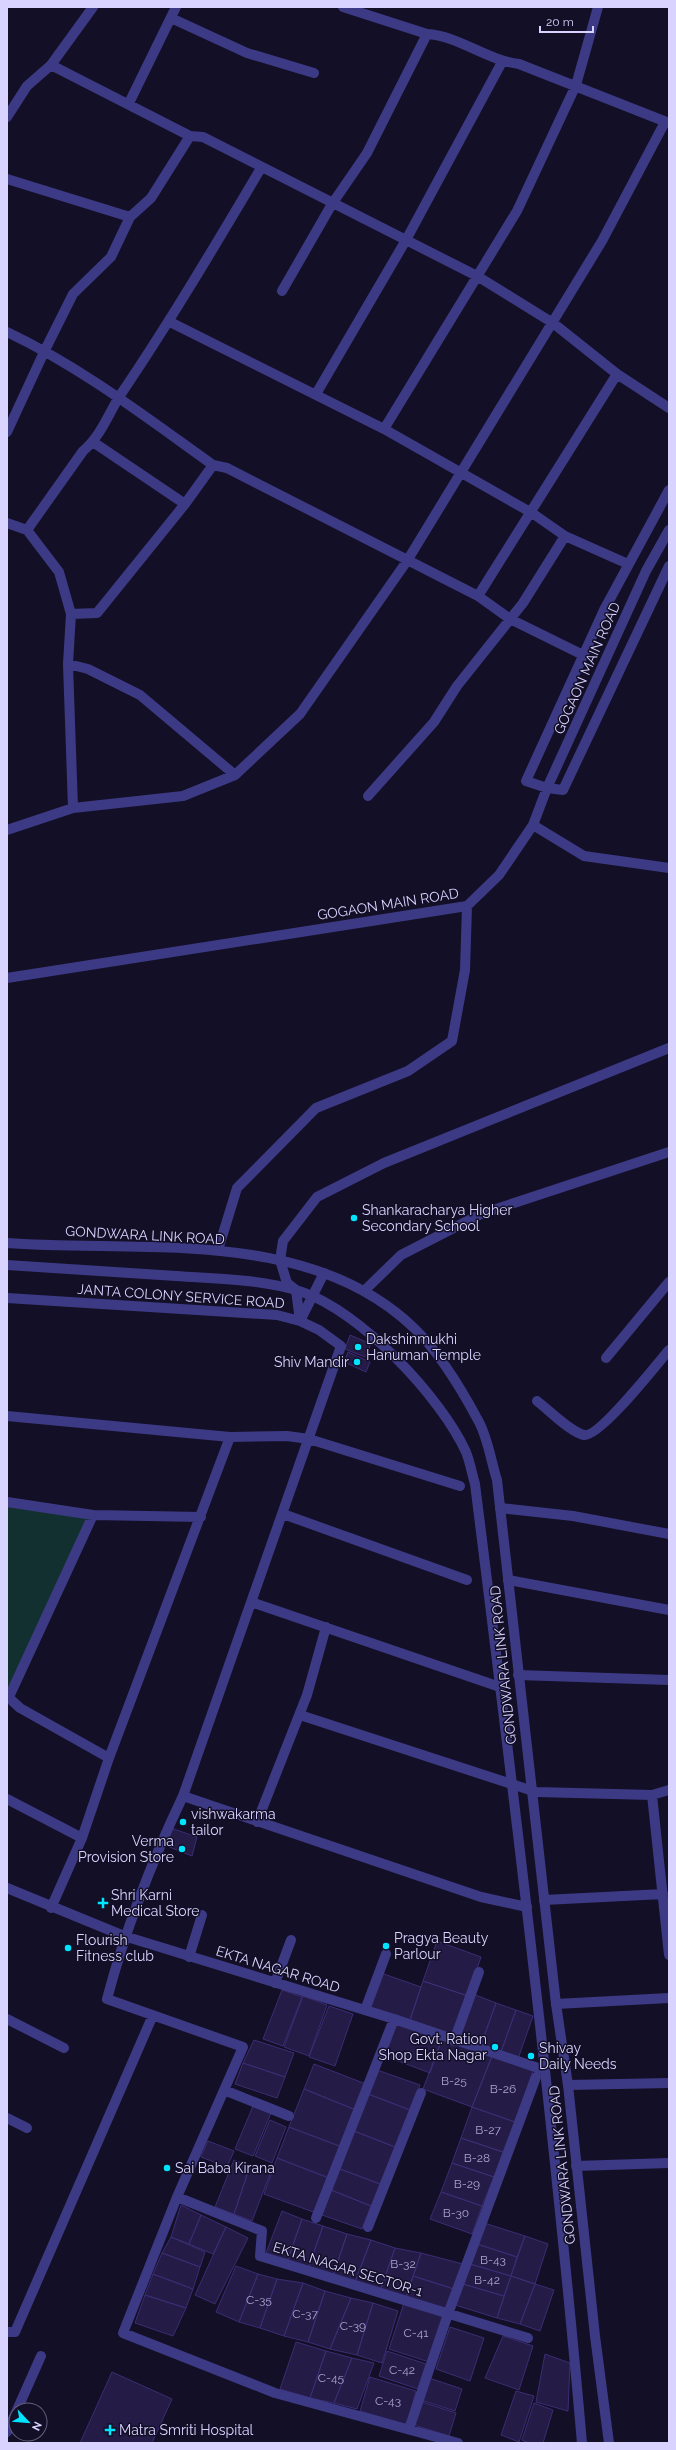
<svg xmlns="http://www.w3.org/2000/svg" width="676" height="2450" viewBox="0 0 676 2450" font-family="Raleway,sans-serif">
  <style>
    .green { fill: #12302f }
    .building { fill: #241b47; stroke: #3b2d73 }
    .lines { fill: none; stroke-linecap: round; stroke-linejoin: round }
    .minor { stroke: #3d3a85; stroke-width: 10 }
    .tertiary { stroke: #3d3a85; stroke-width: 10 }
    .poi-dot { fill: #00e5ff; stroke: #130f26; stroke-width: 1.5 }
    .labels { text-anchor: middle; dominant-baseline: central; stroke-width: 3; stroke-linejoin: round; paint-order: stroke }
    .number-label { font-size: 12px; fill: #aca6d1 }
    .street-label { font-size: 14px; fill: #d9d4ff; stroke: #130f26 }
    .poi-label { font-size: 14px; fill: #d9d4ff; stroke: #130f26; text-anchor: start }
  </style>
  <rect width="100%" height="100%" fill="#130f26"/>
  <path class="green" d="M7,1502L93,1515L7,1696Z"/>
  <path class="building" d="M350,1335L371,1344L365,1357L345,1349Z
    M348,1352L370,1362L366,1372L344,1362Z
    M168,1827L197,1837L192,1856L162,1844Z
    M437,1941L481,1957L468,1996L423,1981Z
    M381,1973L421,1987L410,2020L370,2007Z
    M423,1981L468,1996L454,2036L410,2020Z
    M282,1990L302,1997L283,2046L263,2039Z
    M473,1994L496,2003L481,2045L458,2037Z
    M303,1996L327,2005L309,2056L284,2047Z
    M496,2003L516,2010L501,2052L481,2045Z
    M329,2006L353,2014L335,2066L309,2057Z
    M516,2010L533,2016L518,2059L501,2052Z
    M397,2023L442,2039L430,2073L385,2056Z
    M442,2039L492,2056L472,2107L423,2089Z
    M254,2040L294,2053L285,2077L243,2063Z
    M492,2056L533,2071L515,2122L472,2107Z
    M243,2063L285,2077L277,2098L235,2084Z
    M314,2064L366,2084L356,2110L304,2089Z
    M377,2070L420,2085L410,2110L368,2094Z
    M304,2089L356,2110L342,2147L289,2127Z
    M368,2094L410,2110L395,2147L354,2131Z
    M253,2106L271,2113L253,2156L235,2149Z
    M472,2107L515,2122L503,2152L461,2138Z
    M270,2120L286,2127L272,2163L255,2156Z
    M289,2127L342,2147L329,2178L277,2158Z
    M354,2131L395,2147L380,2184L340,2169Z
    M461,2138L503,2152L494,2177L452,2163Z
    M208,2141L234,2151L227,2167L201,2157Z
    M277,2158L329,2178L316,2213L264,2194Z
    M234,2160L250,2166L234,2214L215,2207Z
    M452,2163L494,2177L482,2206L441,2192Z
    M250,2166L270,2174L252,2221L234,2214Z
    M340,2169L380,2184L371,2206L331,2190Z
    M331,2190L371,2206L362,2229L322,2215Z
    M441,2192L482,2206L472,2234L430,2219Z
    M181,2205L201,2215L189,2244L171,2237Z
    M282,2211L302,2219L287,2262L266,2253Z
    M201,2215L226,2227L213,2254L189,2244Z
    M302,2219L323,2226L308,2269L287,2262Z
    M484,2223L525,2236L517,2257L477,2244Z
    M323,2226L347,2234L333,2276L308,2269Z
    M226,2227L248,2238L215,2304L195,2295Z
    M347,2234L371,2240L355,2282L333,2276Z
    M525,2236L548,2244L535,2284L511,2276Z
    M171,2237L205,2252L200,2267L162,2253Z
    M371,2240L395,2248L381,2289L355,2282Z
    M477,2244L517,2257L511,2276L470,2264Z
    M395,2248L421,2253L406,2298L381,2289Z
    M162,2253L200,2267L193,2289L153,2274Z
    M421,2253L463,2264L454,2289L413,2276Z
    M470,2264L511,2276L504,2296L463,2284Z
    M236,2266L258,2274L239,2322L216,2312Z
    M153,2274L193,2289L186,2308L145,2295Z
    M258,2274L277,2279L260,2328L239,2322Z
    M413,2276L454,2289L445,2313L406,2298Z
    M511,2276L535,2284L520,2324L497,2318Z
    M277,2279L303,2283L284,2336L260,2328Z
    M303,2283L325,2291L308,2342L284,2336Z
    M463,2284L504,2296L497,2318L455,2305Z
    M535,2284L554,2290L540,2331L520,2324Z
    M325,2291L351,2298L330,2349L308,2342Z
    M145,2295L186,2308L173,2336L135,2323Z
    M351,2298L373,2303L357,2355L330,2349Z
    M373,2303L398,2311L382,2363L357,2355Z
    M404,2303L444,2316L429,2362L389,2349Z
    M450,2327L484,2338L470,2381L436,2369Z
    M503,2336L533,2346L519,2390L485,2378Z
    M296,2342L326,2351L310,2398L280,2389Z
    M326,2351L352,2358L334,2403L310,2398Z
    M387,2351L426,2364L418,2389L379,2376Z
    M545,2354L570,2363L568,2411L536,2402Z
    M352,2358L374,2363L357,2409L334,2403Z
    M112,2372L172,2399L152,2443H80Z
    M370,2377L416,2391L407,2425L360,2411Z
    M429,2378L462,2389L455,2411L421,2400Z
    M516,2391L534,2396L519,2442L501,2435Z
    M422,2402L456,2413L449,2436L414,2425Z
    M534,2403L553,2410L543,2443H529L522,2440Z"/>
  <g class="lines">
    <path class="minor" d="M343,7L427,34C459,36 486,60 519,64L669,123
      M171,18L247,53L314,73
      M51,65L190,136L203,137L477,276L553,323L617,374L669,408
      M129,103L176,7
      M7,117L27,86L51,65L93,7
      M7,179L130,217
      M282,291L332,204L367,153L427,34
      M170,322L384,429L532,513L565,536L628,564
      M7,332C81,367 147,418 213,465L227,468L478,596L510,619L583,655
      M316,394L406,240L502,62
      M384,429L517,211L576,85L598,7
      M7,432L45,350L73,294L111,257L130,217L151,198L190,136
      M93,442L185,504L213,465
      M669,490L604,610L526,781L547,788L563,790L669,566
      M7,523L27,530L59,572L71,614L68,664L73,808
      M27,530L83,451C101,436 108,414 121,394C171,320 216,244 261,168
      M478,596L617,374
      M71,614L97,613L185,504
      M68,664L88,669L140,695L235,775
      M368,796L434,722L457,686L523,603L565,536
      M533,825L584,856L669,868
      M7,830L73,808L183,796L235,775L300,714L407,561L602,241L665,122
      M7,978L467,906L499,875L533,825L547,788L646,571L669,530
      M218,1250L237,1188L316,1108L408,1071L452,1041L465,970L467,906
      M364,1291L401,1255L481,1214L669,1152
      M7,1298L277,1315L300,1321L324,1273
      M606,1358L669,1282
      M537,1401C549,1410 570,1432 584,1435C599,1438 657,1364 669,1350
      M7,1416L230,1437L287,1436L309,1439L460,1486
      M7,1502L93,1515L201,1517
      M500,1508L573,1516L669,1534
      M283,1514L467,1580
      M508,1580L669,1610
      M251,1602L500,1687
      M518,1675L669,1680
      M7,1696L20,1708L109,1758
      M9,1697L93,1515
      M300,1715L536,1792L652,1795L669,1790
      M652,1795L669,1955
      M183,1796L481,1897L527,1907
      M7,1799L82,1838
      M257,1822L307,1695L326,1627
      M7,1888L124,1936L394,2019L544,2070
      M544,1900L663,1894
      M51,1908L82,1838L109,1758L230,1437
      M189,1957L202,1915
      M275,1983L291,1940
      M556,2004L669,1998
      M365,2010L386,1954
      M7,2019L64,2048
      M454,2041L479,1972
      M568,2085L669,2083
      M224,2090L289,2116
      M7,2118L27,2128
      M576,2166L669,2163
      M177,2197L262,2231L260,2256L528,2338
      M316,2218L394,2019
      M368,2227L421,2093
      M7,2332H15L153,2015
      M17,2410L41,2356
      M409,2429L448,2314L536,2077
      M7,2432L16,2412
      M458,2443L275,2393L123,2333L177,2197L243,2047L107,1999C126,1927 151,1863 183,1796L341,1346L319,1330L300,1321L296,1290L287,1283L280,1260L283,1241L317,1197L384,1163L669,1048"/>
    <path class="tertiary" d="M7,1243C140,1253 308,1226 414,1328C440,1353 462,1390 479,1422C488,1439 491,1461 497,1480L556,2004L568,2085L595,2336L609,2443
      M7,1265C63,1269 120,1272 176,1276C218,1279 262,1279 302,1292C360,1311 441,1397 466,1452C470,1462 472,1474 475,1484C515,1803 554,2123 582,2443"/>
  </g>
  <g class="poi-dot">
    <circle cx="354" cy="1218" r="4"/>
    <circle cx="358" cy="1347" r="4"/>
    <circle cx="357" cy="1362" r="4"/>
    <circle cx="183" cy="1822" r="4"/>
    <circle cx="182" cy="1849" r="4"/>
    <path d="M101 1897h4v4h4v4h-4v4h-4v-4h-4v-4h4z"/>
    <circle cx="386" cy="1946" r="4"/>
    <circle cx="68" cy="1948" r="4"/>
    <circle cx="495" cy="2047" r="4"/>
    <circle cx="531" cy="2056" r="4"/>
    <circle cx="167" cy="2168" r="4"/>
    <path d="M108 2424h4v4h4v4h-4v4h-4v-4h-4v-4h4z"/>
  </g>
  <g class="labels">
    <g class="number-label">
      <text x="454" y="2081">B-25</text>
      <text x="503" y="2089">B-26</text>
      <text x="488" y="2130">B-27</text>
      <text x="477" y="2158">B-28</text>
      <text x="467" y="2184">B-29</text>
      <text x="456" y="2213">B-30</text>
      <text x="493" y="2260">B-43</text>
      <text x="403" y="2264">B-32</text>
      <text x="487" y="2280">B-42</text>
      <text x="259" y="2300">C-35</text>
      <text x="305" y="2314">C-37</text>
      <text x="353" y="2326">C-39</text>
      <text x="416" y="2333">C-41</text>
      <text x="402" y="2370">C-42</text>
      <text x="331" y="2378">C-45</text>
      <text x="388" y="2401">C-43</text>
    </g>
    <g class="street-label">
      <text transform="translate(587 668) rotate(-66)">GOGAON MAIN ROAD</text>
      <text transform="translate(388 904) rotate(-9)">GOGAON MAIN ROAD</text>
      <text transform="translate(145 1235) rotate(3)">GONDWARA LINK ROAD</text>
      <text transform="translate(181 1296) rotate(4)">JANTA COLONY SERVICE ROAD</text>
      <text transform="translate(503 1665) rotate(-96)">GONDWARA LINK ROAD</text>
      <text transform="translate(278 1969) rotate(17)">EKTA NAGAR ROAD</text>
      <text transform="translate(562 2165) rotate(-96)">GONDWARA LINK ROAD</text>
      <text transform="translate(348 2269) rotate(17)">EKTA NAGAR SECTOR-1</text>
    </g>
    <g class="poi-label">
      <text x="362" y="1210">Shankaracharya Higher<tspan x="362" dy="16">Secondary School</tspan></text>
      <text x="366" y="1339">Dakshinmukhi<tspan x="366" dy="16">Hanuman Temple</tspan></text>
      <text x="349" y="1362" text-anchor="end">Shiv Mandir</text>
      <text x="191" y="1814">vishwakarma<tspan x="191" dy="16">tailor</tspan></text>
      <text x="174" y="1841" text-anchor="end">Verma<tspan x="174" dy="16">Provision Store</tspan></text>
      <text x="111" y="1895">Shri Karni<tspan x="111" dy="16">Medical Store</tspan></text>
      <text x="394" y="1938">Pragya Beauty<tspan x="394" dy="16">Parlour</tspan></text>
      <text x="76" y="1940">Flourish<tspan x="76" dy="16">Fitness club</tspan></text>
      <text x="487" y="2039" text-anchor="end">Govt. Ration<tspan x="487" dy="16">Shop Ekta Nagar</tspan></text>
      <text x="539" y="2048">Shivay<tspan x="539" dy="16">Daily Needs</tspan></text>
      <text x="175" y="2168">Sai Baba Kirana</text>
      <text x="119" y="2430">Matra Smriti Hospital</text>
    </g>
  </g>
  <rect width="676" height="2450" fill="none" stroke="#d9d4ff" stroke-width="16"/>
  <g transform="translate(28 2422) rotate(116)"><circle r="19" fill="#130f26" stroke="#625e7d"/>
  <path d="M0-3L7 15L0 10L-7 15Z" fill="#00e5ff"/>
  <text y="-6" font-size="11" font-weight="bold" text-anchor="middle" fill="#d9d4ff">N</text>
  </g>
  <path d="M540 26v6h53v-6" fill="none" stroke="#d9d4ff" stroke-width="2"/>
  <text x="546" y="26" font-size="12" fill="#d9d4ff" stroke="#130f26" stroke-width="3" paint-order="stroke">20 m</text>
</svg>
